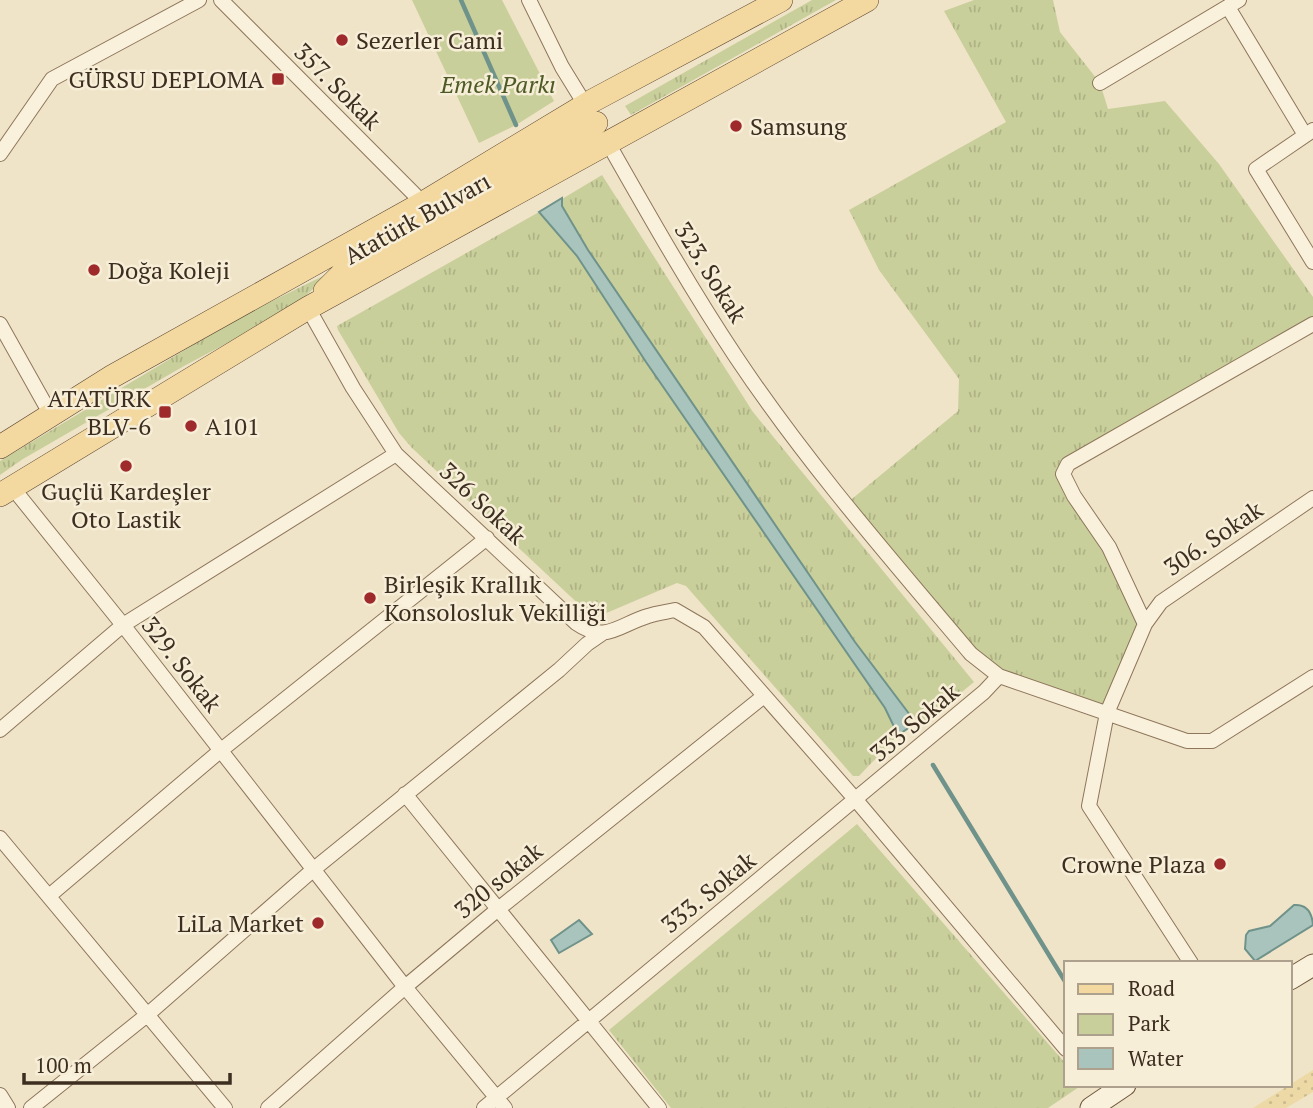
<svg xmlns="http://www.w3.org/2000/svg" width="1313" height="1108" viewBox="0 0 1313 1108" font-family="'PT Serif',serif">
  <style>
    .grass { fill: url(#grass-tufts) }
    .sand { fill: url(#sand-dots) }
    .park { fill: #c9cf9b }
    .water { fill: #a9c4bc; stroke: #6f938a; stroke-width: 2 }
    .lines { fill: none; stroke-linecap: round; stroke-linejoin: round }
    .stream { stroke: #6f938a; stroke-width: 4.5 }
    .minor-casing { stroke: #8d765c; stroke-width: 16 }
    .secondary-casing { stroke: #6f573f; stroke-width: 23 }
    .primary-casing { stroke: #5b4430; stroke-width: 24 }
    .minor { stroke: #faf1dc; stroke-width: 14 }
    .secondary { stroke: #faf1dc; stroke-width: 21 }
    .primary { stroke: #f3d9a0; stroke-width: 23 }
    .poi-dot { fill: #9e2a2b; stroke: #f7eed8; stroke-width: 2.5 }
    .labels { text-anchor: middle; dominant-baseline: central; stroke-width: 5; stroke-linejoin: round; paint-order: stroke }
    .poi-label { font-size: 24px; fill: #3d2e20; stroke: #f7eed8; text-anchor: start }
    .park-label { font-size: 24px; font-style: italic; fill: #4d5a26; stroke: #f7eed8 }
    .street-label { font-size: 24px; fill: #3d2e20; stroke: #f7eed8 }
  </style>
  <defs>
    <pattern id="grass-tufts" width="24" height="20" patternUnits="userSpaceOnUse" patternTransform="scale(1.75)"><rect width="24" height="20" fill="#c9cf9b"/><path d="M3 7l-1-3M5 7V3M7 7l1-3M15 17l-1-3M17 17v-4M19 17l1-3" fill="none" stroke="#aeb285"/></pattern>
    <pattern id="sand-dots" width="8" height="8" patternUnits="userSpaceOnUse" patternTransform="scale(1.75)"><rect width="8" height="8" fill="#ecd9a5"/><path d="M2 2h.1M6 6h.1" fill="none" stroke="#cbbb8e" stroke-width="1.8" stroke-linecap="round"/></pattern>
  </defs>
  <rect width="100%" height="100%" fill="#f0e4c8"/>
  <path class="grass" d="M812,0H836L631,115L625,106Z
    M974,0H1053L1060,32L1100,83L1108,109L1165,101L1219,164L1313,297V324L1063,474L1145,624L1107,713L999,676L847,503L958,411L959,379L879,270L849,210L1006,122L944,11Z
    M602,175L753,412L974,682L928,720L916,723L855,642L588,250L562,206V199Z
    M539,212L577,256L646,362L885,708L898,735L859,776H853L686,586L677,583L597,617L586,611L412,448L399,433L338,330L337,326Z
    M333,271L291,309L184,366L23,459L0,475V461L238,318Z
    M857,824L1066,1064V1085H1082L1048,1108H671L609,1030Z"/>
  <path class="sand" d="M1313,1070V1092L1286,1108H1253Z"/>
  <path class="park" d="M412,0H502L554,101L516,125L479,143Z"/>
  <path class="water" d="M562,198V206L588,250L855,642L916,723L898,735L885,708L646,362L577,256L539,212Z
    M1294,905C1307,904 1312,913 1313,925L1255,961L1245,949L1246,935L1249,931L1270,926Z
    M579,920L592,934L559,953L551,940Z"/>
  <g class="lines">
    <path class="stream" d="M461,0L516,125
      M933,765L1066,983"/>
    <defs>
      <path id="minor" d="M221,0L423,203
        M529,0L562,67L586,106
        M1228,7L1305,135
        M1100,83L1239,0
        M1313,130L1256,169L1313,262
        M608,143C649,215 690,288 736,357C806,462 890,558 971,654L999,676L1187,741H1212L1313,677
        M0,154L52,79L199,0
        M308,308L353,388L396,454L576,623C606,644 618,625 648,616C656,613 666,612 675,610L704,627L856,800L1066,1049
        M0,324L51,415
        M12,487L123,625L405,987L505,1108
        M1145,624L1109,547L1074,496L1063,474L1068,464L1313,324
        M0,730L123,625L396,454
        M405,794L659,1108
        M0,838L225,1108
        M49,896L220,751L487,538
        M1191,963L1089,806L1107,713L1145,624L1161,602L1313,498
        M0,1095L8,1108
        M31,1108L147,1015L314,869L559,670L587,644L603,633
        M268,1108L405,987L497,910L764,696
        M484,1108L984,692L999,676"/>
      <path id="secondary" d="M1290,979L1313,965
        M1091,1108L1125,1085"/>
      <path id="primary" d="M325,291L351,265L596,123
        M0,447L113,376L423,203L592,101L781,0
        M0,495L308,308L867,0"/>
    </defs>
    <use href="#minor" class="minor-casing"/>
    <use href="#secondary" class="secondary-casing"/>
    <use href="#primary" class="primary-casing"/>
    <use href="#minor" class="minor"/>
    <use href="#secondary" class="secondary"/>
    <use href="#primary" class="primary"/>
  </g>
  <g class="poi-dot">
    <circle cx="342" cy="40" r="7"/>
    <rect x="271" y="72" width="14" height="14" rx="3.5"/>
    <circle cx="736" cy="126" r="7"/>
    <circle cx="94" cy="270" r="7"/>
    <rect x="158" y="405" width="14" height="14" rx="3.5"/>
    <circle cx="191" cy="426" r="7"/>
    <circle cx="126" cy="466" r="7"/>
    <circle cx="370" cy="598" r="7"/>
    <circle cx="1220" cy="864" r="7"/>
    <circle cx="318" cy="923" r="7"/>
  </g>
  <g class="labels">
    <g class="poi-label">
      <text x="356" y="40">Sezerler Cami</text>
      <text x="264" y="79" text-anchor="end">GÜRSU DEPLOMA</text>
      <text x="750" y="126">Samsung</text>
      <text x="108" y="270">Doğa Koleji</text>
      <text x="151" y="398" text-anchor="end">ATATÜRK<tspan x="151" dy="28">BLV-6</tspan></text>
      <text x="205" y="426">A101</text>
      <text x="126" y="491" text-anchor="middle">Guçlü Kardeşler<tspan x="126" dy="28">Oto Lastik</tspan></text>
      <text x="384" y="584">Birleşik Krallık<tspan x="384" dy="28">Konsolosluk Vekilliği</tspan></text>
      <text x="1206" y="864" text-anchor="end">Crowne Plaza</text>
      <text x="304" y="923" text-anchor="end">LiLa Market</text>
    </g>
    <g class="park-label">
      <text x="498" y="84">Emek Parkı</text>
    </g>
    <g class="street-label">
      <text transform="translate(338 86) rotate(45)">357. Sokak</text>
      <text transform="translate(417 218) rotate(-29)">Atatürk Bulvarı</text>
      <text transform="translate(711 272) rotate(58)">323. Sokak</text>
      <text transform="translate(483 503) rotate(43)">326 Sokak</text>
      <text transform="translate(1213 538) rotate(-34)">306. Sokak</text>
      <text transform="translate(182 664) rotate(52)">329. Sokak</text>
      <text transform="translate(914 722) rotate(-40)">333 Sokak</text>
      <text transform="translate(498 880) rotate(-39)">320 sokak</text>
      <text transform="translate(708 892) rotate(-39)">333. Sokak</text>
    </g>
  </g>
  <rect x="1064" y="961" width="228" height="126" fill="#f7eed8" stroke="#ada18e" stroke-width="2"/>
  <rect x="1078" y="984" width="35" height="10" fill="#f3d9a0" stroke="#ada18e" stroke-width="2"/>
  <text x="1128" y="996" font-size="21" fill="#3d2e20">Road</text>
  <rect x="1078" y="1014" width="35" height="21" fill="#c9cf9b" stroke="#ada18e" stroke-width="2"/>
  <text x="1128" y="1031" font-size="21" fill="#3d2e20">Park</text>
  <rect x="1078" y="1048" width="35" height="21" fill="#a9c4bc" stroke="#ada18e" stroke-width="2"/>
  <text x="1128" y="1066" font-size="21" fill="#3d2e20">Water</text>
  <path d="M24 1073v10h206v-10" fill="none" stroke="#3d2e20" stroke-width="3.5"/>
  <text x="35" y="1073" font-size="21" fill="#3d2e20" stroke="#f7eed8" stroke-width="5" paint-order="stroke">100 m</text>
</svg>
